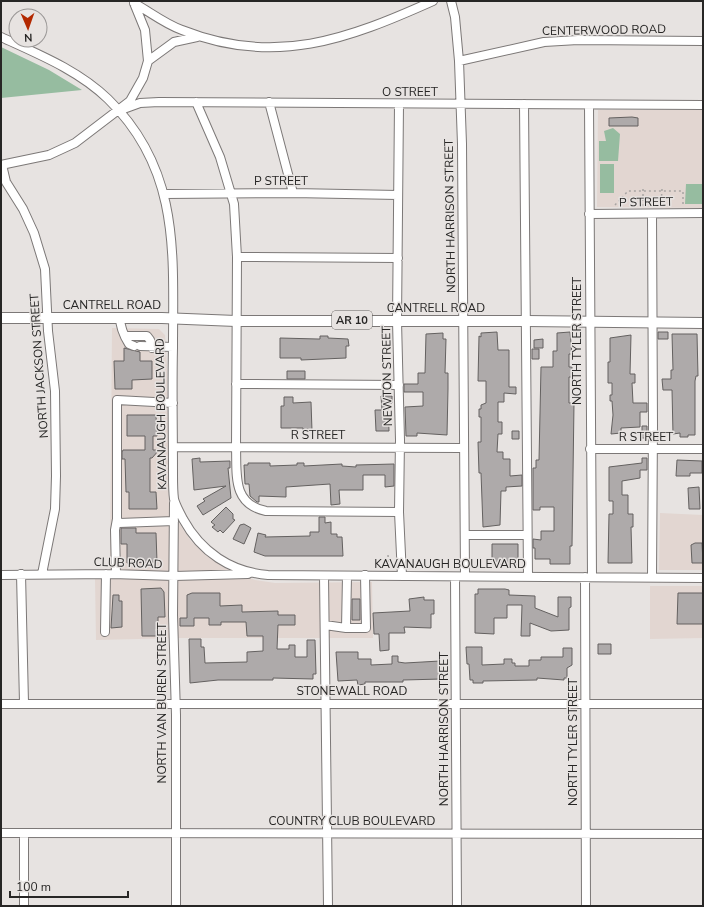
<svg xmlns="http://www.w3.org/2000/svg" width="704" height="907" viewBox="0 0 704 907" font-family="'Nunito Sans',sans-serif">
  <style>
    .built { fill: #e2d6d1 }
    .green { fill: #96bca0 }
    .building { fill: #aeaaaa; stroke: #646160 }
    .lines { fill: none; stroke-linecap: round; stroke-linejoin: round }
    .minor-tunnel { stroke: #c1bdbb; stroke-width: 8; stroke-dasharray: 8 4; stroke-linecap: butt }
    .minor-casing { stroke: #7c7877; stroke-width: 10 }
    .major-casing { stroke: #7c7877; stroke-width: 12 }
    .path { stroke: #a8a5a3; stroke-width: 1.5; stroke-dasharray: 2 3; stroke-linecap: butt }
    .minor { stroke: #fff; stroke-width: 8 }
    .major { stroke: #fff; stroke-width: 10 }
    .labels { text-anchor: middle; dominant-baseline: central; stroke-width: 3; stroke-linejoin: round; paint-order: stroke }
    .shield { fill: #e7e3e1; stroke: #615f5d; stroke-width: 1 }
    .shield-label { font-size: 11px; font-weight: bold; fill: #272625 }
    .street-label { font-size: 12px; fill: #272625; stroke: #e7e3e1 }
  </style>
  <rect width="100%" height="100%" fill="#e7e3e1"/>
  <path class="built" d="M598,110H703V208L597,207Z
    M112,328L159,329L165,335L167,365L169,508L191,541L207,556L225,568L255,580L275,583L372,582L373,638H181L96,640L95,579H109L110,567Z
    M660,513L703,515V570H659Z
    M650,586H703V638L650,639Z"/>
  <path class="green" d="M1,47L49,70L82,90L1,98Z
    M613,128L620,134L618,161H599V141H606L604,131Z
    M600,164H614V193H600Z
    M686,184H703V204H685Z"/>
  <path class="building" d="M632,117L638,118V126H609V118Z
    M497,332L498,350H509V387H516V394L504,393V402H498V422H502V434H498L497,452H503V459H510V476L522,475V486L506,487V491H501L500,525L483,527L481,473H479L478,442H481V417H479V409H481V405L486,403V381H478L479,336L481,337V333Z
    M570,332L572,354H569V367H572V377H569V403H574L572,546H570V564H550V559H535V548H533V539L541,540V531H554V507H540V510H533V468H536V460H539L541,367H553V351H557V333Z
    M658,332H668V339H658Z
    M443,333V339H446L445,373H448V389L447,435L417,433V436H406L405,407L423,406V392H404V384H418V373H425L426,334Z
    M672,334H697L698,376H696L695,381V435H688V437H680V433L673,434L672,390H663L662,379H671V370H673Z
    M631,335L630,374H635V383H632L633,403H647V412H640V427L621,428V433L611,434L613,415L612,401H610V395H612V383H608V362H610V338Z
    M320,336H328V338L348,339L349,346H346V358L301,360V358H280V338L318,339H320Z
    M543,339V348H534V340Z
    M124,348L140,352V361H152V379L132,380V389H115L114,361H124Z
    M532,349H539V359H532Z
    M287,371H305V379H287Z
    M381,396H392V403H388L389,431H376L375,410H382Z
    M284,397H293V403L311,402L312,431H303V428H281V406H284Z
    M127,415H156L157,436H153V450H159L152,458H150V492H156L157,509H129V492H126L125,459H122V452L123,450H145V436H127Z
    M642,426H647V438H642Z
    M512,431H519V439H512Z
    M200,458V462L230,461V468H228L231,498L203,515L197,506L205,501L203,499L226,486L194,490L192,459Z
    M642,458H647V470H640V478L622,481V495H628V514H633V527H631L632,563H608L609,514H613V501H609V467L642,463Z
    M677,460L702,461V473H690V476H676Z
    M248,463H270V466L297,465V463H304V466L342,464V466L356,467V465L394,464V486L385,487V475H363V490H339L340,504L331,505L330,484L286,487V497L259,496V502H257L250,496L249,484H245L244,465H248Z
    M699,487L700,509H689L688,488Z
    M226,507L233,514V519L235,520L223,533L220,530L218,532L212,527L215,525L211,522Z
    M319,517H325V523L331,522V534H337V537H342L343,556H265L254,552L258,533L266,535L265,537L310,536V532H319Z
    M244,524L251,528L244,544L233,539L240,525Z
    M121,528H136V533H156L157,562L127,563V544H121Z
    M695,543H702L703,563H692L691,545Z
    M492,544H518V565L492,564Z
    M161,588L164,592L165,617H158V636H142L141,589Z
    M478,589H505L509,590V595L535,596V608L558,617V597H571V607L569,608V630L551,631L530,623V636H521L522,605H507V618H494V634L475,633V594H478Z
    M192,593H220V606L242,605V612L278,611V615H295V625H278L277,649H289V645H295V657H307V640H315L316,674H313V679L273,678V680H218L190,683L189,639H201V647H204L205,663L247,662V652L263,651V636H247L246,622H221V625H209V618H194V626H180V618H187V595Z
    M678,593H703V624H677Z
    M113,595H119V601H122V627L111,628Z
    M424,597V600H434V614H431V628L404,627L405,633H389V650L380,651L379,634H374L373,613L410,611L409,599Z
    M352,599H360V620H352Z
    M598,644H611V654H598Z
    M466,647H482V665L504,664V659H512V663H515V666H529V660H541V657H563V648H572V665L567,668V678H564V680L537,678V680L483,681V683H473V680H470L469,664H467Z
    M336,652H358V659H371V665L392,664V656H398V662L405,663L440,661L442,679L403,680V682H365V684L358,685L357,680L338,681Z"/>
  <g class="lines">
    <path class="minor-tunnel" d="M134,341L140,342"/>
    <defs>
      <path id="minor" d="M451,1L455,17L459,61L462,144L465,576
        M134,3C150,12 165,24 182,30C275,67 348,39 433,1
        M134,3L145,30L148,61
        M1,37C38,54 78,70 108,99C181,170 173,254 173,348C172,390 173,432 173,475C173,483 173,491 174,499C176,506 180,513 183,519C201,552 231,572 268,575L703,578
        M459,61L544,42L578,40L703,41
        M196,102L220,157L234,204L237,257L236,447C237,475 232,504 266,511L399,512
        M269,102L293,193
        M399,104L397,321L400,440L399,512L402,576
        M524,104L528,576
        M589,105L592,577
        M118,111L140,103L159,102L703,105
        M1,165L49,155L75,143L130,101L143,78L148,61L174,42L197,37
        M2,165L6,182L23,209L34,233L45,269L48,331L55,391L56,476L55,509L42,574
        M164,194L293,193L398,195
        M589,214L703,213
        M237,257L398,258
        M120,317C120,327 124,336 129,344L134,346
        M126,336H147L150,340L152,348
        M140,346L173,347
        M236,384L399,385
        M173,403L117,400V519L119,523L174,521
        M173,447L463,448
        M590,449H703
        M174,503L173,615L176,715V906
        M465,535H527
        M21,574L24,703
        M116,574L115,530L117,519
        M1,575L113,574L174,576L248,574
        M324,576L328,906
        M455,577L457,906
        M585,577L586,906
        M652,577L653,425L652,214
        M325,625L346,628H366L365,575
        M346,628L347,576
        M105,632L106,574
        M1,704H703
        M1,833L703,834
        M24,833V906"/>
      <path id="major" d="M1,318H162L236,321H527L703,323"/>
    </defs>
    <use href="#minor" class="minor-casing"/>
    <use href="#major" class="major-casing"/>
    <path class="path" d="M615,205L628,191H683V205
      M643,206V189
      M661,206L662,189
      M388,555L389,568"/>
    <use href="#minor" class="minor"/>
    <use href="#major" class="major"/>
  </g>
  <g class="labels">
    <rect class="shield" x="332" y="311" width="40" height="18" rx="3"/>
    <g class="shield-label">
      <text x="352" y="320">AR 10</text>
    </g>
    <g class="street-label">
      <text transform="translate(604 30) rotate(-1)">CENTERWOOD ROAD</text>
      <text x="410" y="92">O STREET</text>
      <text x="281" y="181">P STREET</text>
      <text transform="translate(646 202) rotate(-1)">P STREET</text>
      <text transform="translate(450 216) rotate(-91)">NORTH HARRISON STREET</text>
      <text x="112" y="305">CANTRELL ROAD</text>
      <text x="436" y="308">CANTRELL ROAD</text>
      <text transform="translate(577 341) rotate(-90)">NORTH TYLER STREET</text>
      <text transform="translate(39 366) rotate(-94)">NORTH JACKSON STREET</text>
      <text transform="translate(387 376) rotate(-91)">NEWTON STREET</text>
      <text transform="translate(161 414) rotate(-91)">KAVANAUGH BOULEVARD</text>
      <text x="318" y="435">R STREET</text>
      <text x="646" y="437">R STREET</text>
      <text transform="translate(128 563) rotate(2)">CLUB ROAD</text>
      <text x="450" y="564">KAVANAUGH BOULEVARD</text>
      <text x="352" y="691">STONEWALL ROAD</text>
      <text transform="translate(162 703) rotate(-90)">NORTH VAN BUREN STREET</text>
      <text transform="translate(444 729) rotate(-90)">NORTH HARRISON STREET</text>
      <text transform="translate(573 742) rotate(-90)">NORTH TYLER STREET</text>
      <text x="352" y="821">COUNTRY CLUB BOULEVARD</text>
    </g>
  </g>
  <rect width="704" height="907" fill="none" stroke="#272625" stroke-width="4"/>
  <g transform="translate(28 28) rotate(178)"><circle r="19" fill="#e7e3e1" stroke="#9a9796"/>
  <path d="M0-3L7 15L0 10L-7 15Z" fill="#b32900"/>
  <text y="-6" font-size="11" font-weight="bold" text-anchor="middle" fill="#272625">N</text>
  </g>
  <path d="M10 891v6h118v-6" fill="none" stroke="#272625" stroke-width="2"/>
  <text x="16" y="891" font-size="12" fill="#272625" stroke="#e7e3e1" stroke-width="3" paint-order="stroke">100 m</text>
</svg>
